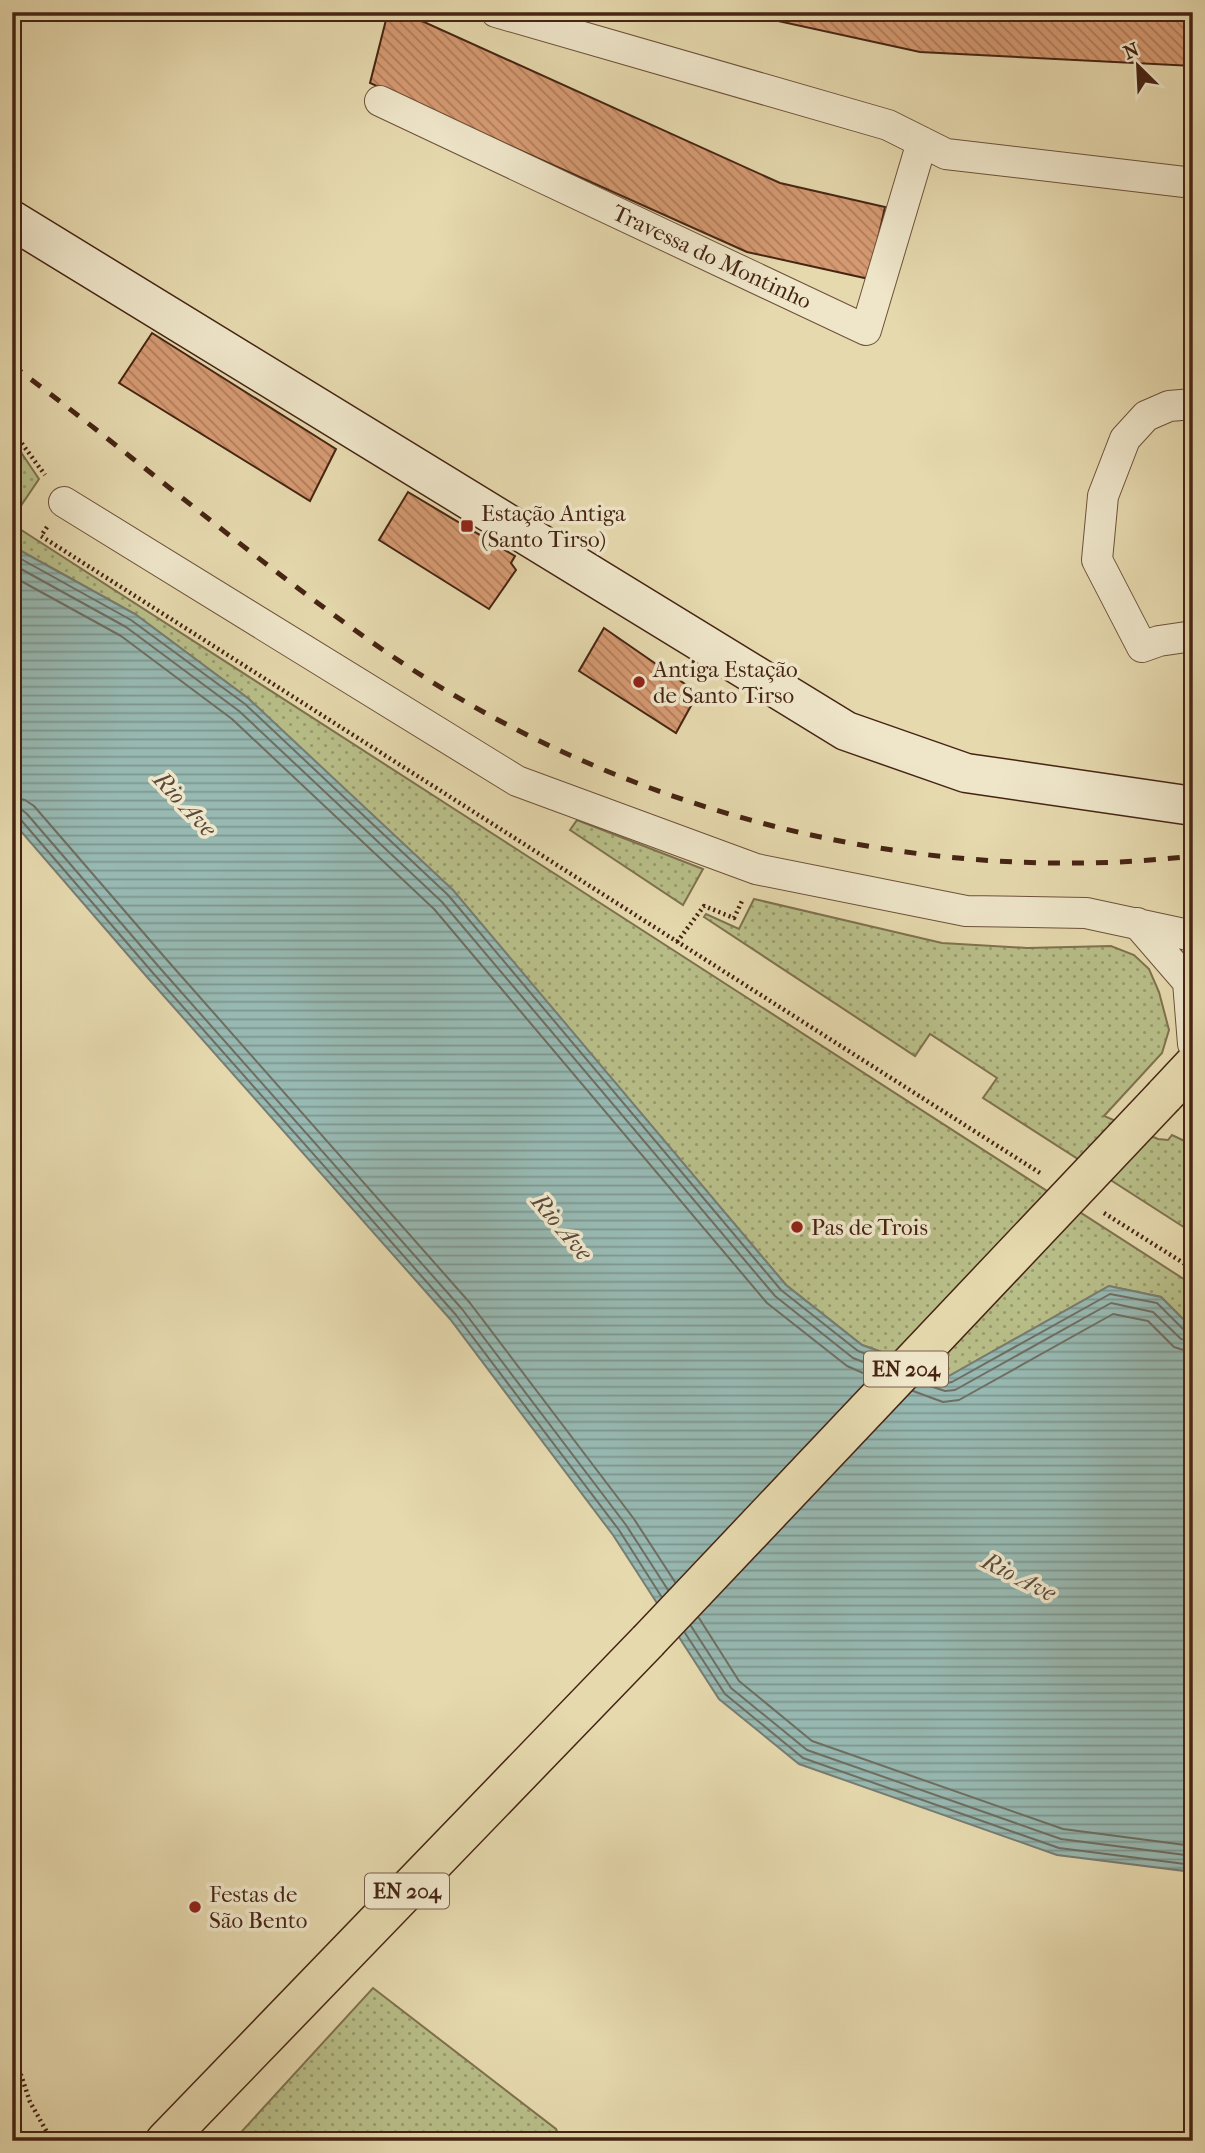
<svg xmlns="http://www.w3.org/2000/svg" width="1205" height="2153" viewBox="0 0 1205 2153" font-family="'IM FELL French Canon',serif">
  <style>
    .grass { fill: url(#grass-dots); stroke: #7f714e; stroke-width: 2 }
    .water { fill: url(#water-rules); stroke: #777d72; stroke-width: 2 }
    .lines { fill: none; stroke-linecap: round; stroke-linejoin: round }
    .shore { stroke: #6e6e62; stroke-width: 2 }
    .building { fill: url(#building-back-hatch); stroke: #462413; stroke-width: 2 }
    .street-casing { stroke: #6e513a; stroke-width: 32 }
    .secondary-casing { stroke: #462413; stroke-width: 41 }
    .primary-casing { stroke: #462413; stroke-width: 41 }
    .path { stroke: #462413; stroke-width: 4.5; stroke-dasharray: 2 3.5; stroke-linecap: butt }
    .street { stroke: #efe6ca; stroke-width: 30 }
    .secondary { stroke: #efe6ca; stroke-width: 38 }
    .primary { stroke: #e6d9ae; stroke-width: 38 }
    .rail { stroke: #462413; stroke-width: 5; stroke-dasharray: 12 12; stroke-linecap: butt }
    .primary-bridge-casing { stroke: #462413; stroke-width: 41; stroke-linecap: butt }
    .primary-bridge { stroke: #e6d9ae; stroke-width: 38 }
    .poi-dot { fill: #8f2418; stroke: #efe6ca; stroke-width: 2.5 }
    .labels { text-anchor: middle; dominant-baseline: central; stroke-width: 7; stroke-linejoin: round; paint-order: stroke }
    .shield { fill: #efe6ca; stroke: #795e4a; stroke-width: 2 }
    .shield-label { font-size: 21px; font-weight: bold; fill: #462413 }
    .street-label { font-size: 23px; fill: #462413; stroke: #efe6ca }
    .poi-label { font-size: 23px; fill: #462413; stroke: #efe6ca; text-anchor: start }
    .water-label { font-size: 24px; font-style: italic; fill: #5a493b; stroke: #efe6ca }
  </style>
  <defs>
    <pattern id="grass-dots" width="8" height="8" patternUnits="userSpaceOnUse" patternTransform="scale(1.75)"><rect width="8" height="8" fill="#b8be88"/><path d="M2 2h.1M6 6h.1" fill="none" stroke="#979a6e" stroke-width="1.8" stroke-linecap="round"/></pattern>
    <pattern id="water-rules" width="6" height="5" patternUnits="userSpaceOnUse" patternTransform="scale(1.75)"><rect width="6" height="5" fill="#97b9b2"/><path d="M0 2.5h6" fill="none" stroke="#7d9690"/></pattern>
    <pattern id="building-back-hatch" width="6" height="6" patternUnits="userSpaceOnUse" patternTransform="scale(1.75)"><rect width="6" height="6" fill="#d69a72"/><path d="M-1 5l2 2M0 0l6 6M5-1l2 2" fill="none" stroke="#af7d5c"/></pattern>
  </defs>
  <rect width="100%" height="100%" fill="#e6d9ae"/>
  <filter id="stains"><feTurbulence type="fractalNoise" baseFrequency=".00286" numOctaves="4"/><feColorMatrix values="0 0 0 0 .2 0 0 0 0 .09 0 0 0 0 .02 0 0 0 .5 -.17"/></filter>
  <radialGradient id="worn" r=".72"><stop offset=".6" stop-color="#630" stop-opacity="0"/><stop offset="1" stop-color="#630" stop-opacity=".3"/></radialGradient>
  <path class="grass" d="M12,439L39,479L12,519Z
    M12,524L1193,1285V1329L1161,1297L1109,1286L949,1376L862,1345L786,1285L625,1095L249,699L135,614L12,546Z
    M577,820L703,869L683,905L570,830Z
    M754,899L942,943L1027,948L1111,946L1134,955L1149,969L1159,992L1169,1030L1162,1053L1104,1116L1158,1139L1168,1140L1172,1135L1193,1145V1233L983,1098L997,1078L930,1034L915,1056L704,917L706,914L739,929Z
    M373,1988L556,2129L561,2141H233Z"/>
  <path class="water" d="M12,546L135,614L249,699L453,890L786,1285L862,1345L949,1376L1109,1286L1161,1297L1193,1329V1872L1057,1855L799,1764L719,1699L613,1535L450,1319L147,977L12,821Z"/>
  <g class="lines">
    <path class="shore" d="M12,554L131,620L245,704L448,895L781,1290L858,1351L885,1361
      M12,564L126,627L239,711L442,902L775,1296L853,1358L878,1368
      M12,576L121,636L232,719L434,909L767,1303L847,1366L870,1376
      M12,797L25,800L34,806L167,960L470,1303L634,1519L675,1582
      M12,808L21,809L27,814L159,967L462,1309L626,1525L668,1590
      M12,817L21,820L153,973L456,1315L619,1530L661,1596
      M928,1376L947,1383L952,1382L1110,1294L1157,1303L1185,1331L1193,1333
      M921,1383L945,1391L955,1390L1111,1303L1153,1312L1181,1339L1193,1342
      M913,1391L943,1402L959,1400L1113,1314L1148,1321L1174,1347L1193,1353
      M699,1618L739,1681L812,1741L1063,1829L1193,1846
      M691,1626L731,1688L807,1750L1061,1839L1193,1856
      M685,1633L725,1694L803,1758L1059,1848L1193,1865"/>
  </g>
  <path class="building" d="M388,12H402L780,183L885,207L869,279L747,252L370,83Z
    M737,12H1193V66L920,52Z
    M152,333L336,449L310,501L119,383Z
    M408,492L515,556L511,563L516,570L489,609L379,540Z
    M604,628L698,693L676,733L579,671Z"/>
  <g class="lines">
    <defs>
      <path id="street" d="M496,12L888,125L946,154L1193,183
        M380,101L866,330L922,142
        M1193,404L1169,406L1146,416L1125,439L1103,496L1097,560L1142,647L1159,641L1193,636
        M64,502L517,781L756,869L966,911L1086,913L1193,936
        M1137,923L1188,982L1193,1044"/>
      <path id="secondary" d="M12,220L846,731L966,773L1193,806"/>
      <path id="primary" d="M1164,1096L1193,1065
        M165,2141L648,1641"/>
    </defs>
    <use href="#street" class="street-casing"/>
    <use href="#secondary" class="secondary-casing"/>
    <use href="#primary" class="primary-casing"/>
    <path class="path" d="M12,430L45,475
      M47,527L41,536L1040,1173
      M677,942L704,906L734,918L743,899
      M1104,1213L1193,1269
      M12,2048L30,2102L52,2141"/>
    <use href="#street" class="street"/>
    <use href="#secondary" class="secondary"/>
    <use href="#primary" class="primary"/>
    <path class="rail" d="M12,365C138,459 257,563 386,652C618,811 913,888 1193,856"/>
    <defs>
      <path id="primary-bridge" d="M648,1641L1164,1096"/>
    </defs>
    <use href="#primary-bridge" class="primary-bridge-casing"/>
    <use href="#primary-bridge" class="primary-bridge"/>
  </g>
  <g class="poi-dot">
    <rect x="460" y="519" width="14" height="14" rx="3.5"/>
    <circle cx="639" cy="682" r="7"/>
    <circle cx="797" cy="1227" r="7"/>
    <circle cx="195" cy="1907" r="7"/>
  </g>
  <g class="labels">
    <g class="shield">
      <rect x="864" y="1351.5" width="84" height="35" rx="5"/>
      <rect x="365" y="1873.5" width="84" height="35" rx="5"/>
    </g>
    <g class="shield-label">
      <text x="906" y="1369">EN 204</text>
      <text x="407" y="1891">EN 204</text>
    </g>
    <g class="street-label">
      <text transform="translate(712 257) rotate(25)">Travessa do Montinho</text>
    </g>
    <g class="poi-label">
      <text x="481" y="513">Estação Antiga<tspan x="481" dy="26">(Santo Tirso)</tspan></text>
      <text x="653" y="669">Antiga Estação<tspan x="653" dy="26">de Santo Tirso</tspan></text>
      <text x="811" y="1227">Pas de Trois</text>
      <text x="209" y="1894">Festas de<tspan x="209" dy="26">São Bento</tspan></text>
    </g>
    <g class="water-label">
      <text transform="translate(185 804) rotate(47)">Rio Ave</text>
      <text transform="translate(562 1227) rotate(50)">Rio Ave</text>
      <text transform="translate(1019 1577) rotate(27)">Rio Ave</text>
    </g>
  </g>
  <rect width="1205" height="2153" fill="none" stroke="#e6d9ae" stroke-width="42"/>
  <rect x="14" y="14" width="1177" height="2125" fill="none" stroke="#462413" stroke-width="3.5"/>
  <rect x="21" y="21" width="1163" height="2111" fill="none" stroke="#462413" stroke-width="2"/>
  <g transform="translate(1138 66) rotate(336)" stroke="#efe6ca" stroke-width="5" paint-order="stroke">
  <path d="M0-5L12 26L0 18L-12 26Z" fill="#462413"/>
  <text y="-10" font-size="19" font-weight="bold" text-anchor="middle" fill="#462413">N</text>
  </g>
  <rect width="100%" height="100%" filter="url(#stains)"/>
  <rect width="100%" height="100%" fill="url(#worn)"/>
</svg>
